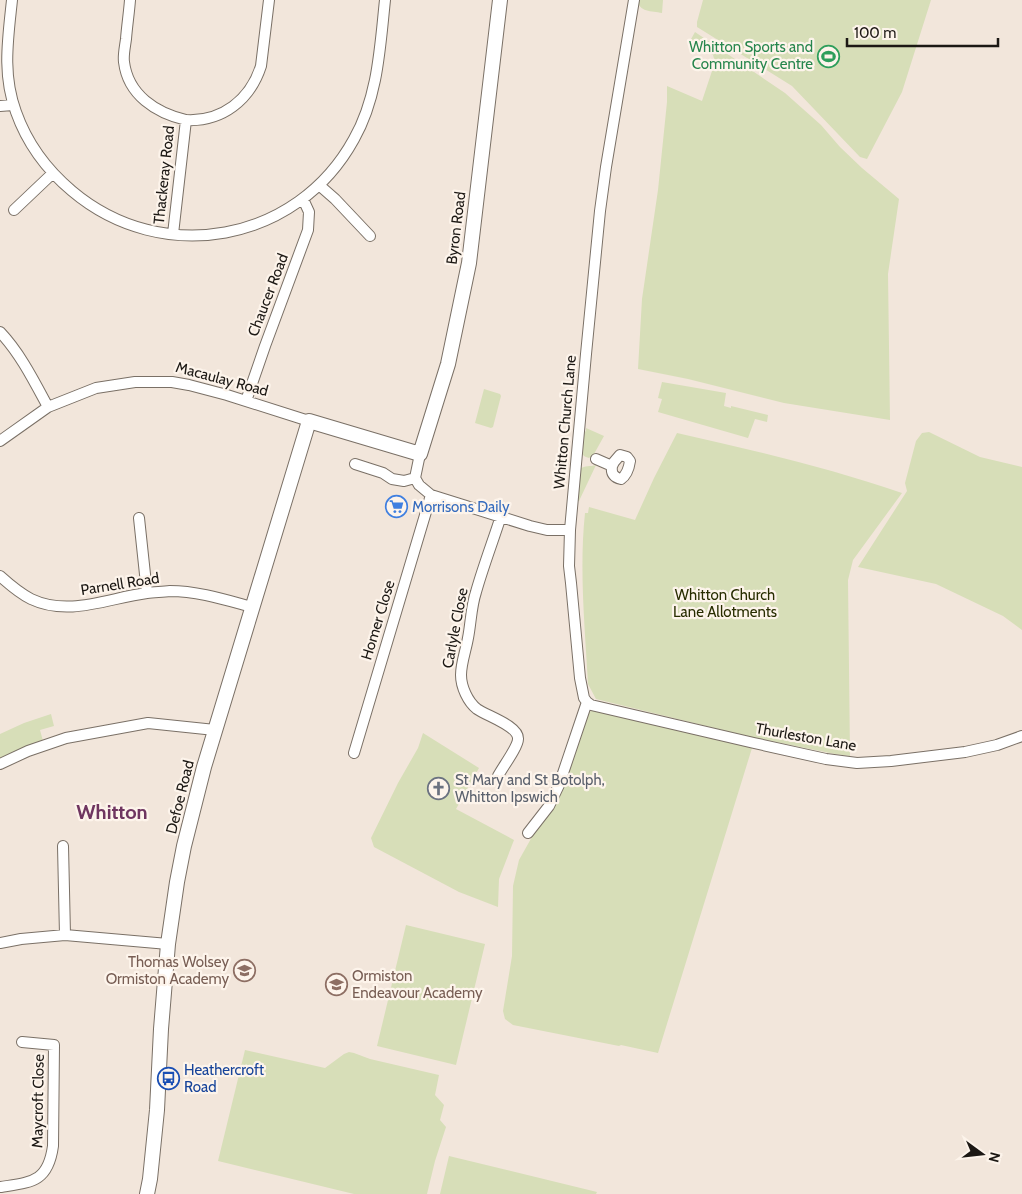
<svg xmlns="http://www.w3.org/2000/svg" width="1022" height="1194" viewBox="0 0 1022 1194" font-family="Cabin,sans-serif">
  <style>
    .green { fill: #d7deb8 }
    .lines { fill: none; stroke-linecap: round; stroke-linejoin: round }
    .street-casing { stroke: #7a7066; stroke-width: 12 }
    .secondary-casing { stroke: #7a7066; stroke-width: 16 }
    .street { stroke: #fff; stroke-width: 10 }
    .secondary { stroke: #fff; stroke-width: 14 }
    .labels { text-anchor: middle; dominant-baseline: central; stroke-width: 4.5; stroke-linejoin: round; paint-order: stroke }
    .leisure-label { font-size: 15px; fill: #27864d; stroke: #fdf4eb; text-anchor: end }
    .street-label { font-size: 15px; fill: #1c1814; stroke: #fdf4eb }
    .shop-label { font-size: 15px; fill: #366cbe; stroke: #fdf4eb; text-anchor: start }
    .park-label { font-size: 15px; fill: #282d00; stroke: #fdf4eb }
    .worship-label { font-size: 15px; fill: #5b616d; stroke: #fdf4eb; text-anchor: start }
    .education-label { font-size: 15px; fill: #785e54; stroke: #fdf4eb; text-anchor: end }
    .transit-label { font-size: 15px; fill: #164399; stroke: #fdf4eb; text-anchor: start }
    .district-label { font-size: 20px; font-weight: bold; fill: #6f3560; stroke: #fdf4eb }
  </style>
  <rect width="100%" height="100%" fill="#f2e6db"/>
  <path class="green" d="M638,0H663L662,13C652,11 638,12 638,0Z
    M703,0H931L902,92L867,159L860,157L792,86L697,27V22Z
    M695,32L785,93L821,125L840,147L862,168L899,199L888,274L890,420L784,403L688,379L638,369L642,299L658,190L667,102V86L702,101L715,62L713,55L690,41Z
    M662,382L726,393L724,406L731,408V406L768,415L767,422L755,419L748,438L658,412L662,399L658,398Z
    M484,389L500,394L501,396L493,427L491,428L475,423Z
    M586,428L604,436L594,454L589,458C577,456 581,443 582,434L586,431Z
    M929,432L980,457L1022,467V630L1003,616L936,584L858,567L907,491L905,483L916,441L922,433Z
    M677,433C753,450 829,468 902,493L853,560L848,580L850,756L835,754L751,737L596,699L588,684C585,627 579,570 585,513H588L589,507L635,520L654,478Z
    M596,465L579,501H576L580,469C585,465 590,467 596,465Z
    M595,709L752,748L658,1053L621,1045L619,1046L513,1025L505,1019L503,1011L512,956L513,886L519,860L537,828L586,714Z
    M51,714L54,726L40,730L43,741L0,760V734L24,723Z
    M423,733L479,768L456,809L514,840L499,879L498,907L459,892L374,847L371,838L398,783L418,748Z
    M406,925L485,944L456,1065L377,1046Z
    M245,1050L325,1068L344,1054L349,1052L354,1053L370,1059L439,1075L435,1095L444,1105L440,1120L446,1127L435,1161L427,1194H354L218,1161Z
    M449,1156L597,1192L596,1194H440Z"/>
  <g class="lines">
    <defs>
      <path id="street" d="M12,0C8,39 2,74 16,112C27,143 47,170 72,191C162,267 297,243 354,139C378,97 380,47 385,0
        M130,0C129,13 127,26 126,39C125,47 123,55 124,62C128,95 156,113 186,120L173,234
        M0,106L13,105
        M186,120C222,122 250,100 261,66L269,0
        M319,185L335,199L370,236
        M14,210L53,173
        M0,332C20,353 34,381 48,407
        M246,401L265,346L308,230L309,212L303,199
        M0,441L48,407L96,388L135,382H172L189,385L227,395L309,421
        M420,454L415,478L419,485L431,495L530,526L547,530H570
        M596,459L612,466C611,473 613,477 621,479C627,475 629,468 630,461L627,457L620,455L614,462L612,466
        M355,464L383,473L392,479L404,481L415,478
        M139,518L147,593
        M0,576C10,585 19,593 31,599C69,617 108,598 147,593C154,592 162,592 170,591C198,591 226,600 252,607
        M587,702L584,698L580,678L571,583L569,566L570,530L586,354L600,211L606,167L634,0
        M587,702L591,705L754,743L826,759L857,763L891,761L965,752L997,745L1022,736
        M354,753L431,495
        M0,764L28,751L66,738L148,723L215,730
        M498,776C502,768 518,747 518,739C519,726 487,716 477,709C468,702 461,687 461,675C461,663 466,650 468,638C471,623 471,607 476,592C483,567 493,541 501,516
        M528,833L549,806L559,785L587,702
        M63,846L65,935
        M0,943L21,939L65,935L168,944
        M1,1187C32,1182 48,1182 53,1146L54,1045L22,1042"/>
      <path id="secondary" d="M147,1194L150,1179L157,1110L161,1029L168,944L177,882L184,846L204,767L309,421L420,454L448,364L469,263L500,0"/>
    </defs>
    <use href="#street" class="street-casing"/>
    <use href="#secondary" class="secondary-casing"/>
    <use href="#street" class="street"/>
    <use href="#secondary" class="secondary"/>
  </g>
  <defs>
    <symbol id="stadium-ring" viewBox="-11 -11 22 22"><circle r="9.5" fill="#fdf4eb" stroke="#2e9e5b" stroke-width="1.5"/><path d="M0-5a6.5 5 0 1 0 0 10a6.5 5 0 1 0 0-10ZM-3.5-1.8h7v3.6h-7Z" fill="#2e9e5b"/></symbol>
    <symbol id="supermarket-ring" viewBox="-11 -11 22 22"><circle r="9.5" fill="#fdf4eb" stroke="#3f7fe0" stroke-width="1.5"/><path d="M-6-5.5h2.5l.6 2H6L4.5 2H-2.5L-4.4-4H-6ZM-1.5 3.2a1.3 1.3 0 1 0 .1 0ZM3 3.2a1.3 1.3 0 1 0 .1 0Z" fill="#3f7fe0"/></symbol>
    <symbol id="church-ring" viewBox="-11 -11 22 22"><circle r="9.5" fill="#fdf4eb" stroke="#6b7280" stroke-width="1.5"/><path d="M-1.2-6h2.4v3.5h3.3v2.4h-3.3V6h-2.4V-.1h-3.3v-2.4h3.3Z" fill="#6b7280"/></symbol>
    <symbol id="school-ring" viewBox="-11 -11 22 22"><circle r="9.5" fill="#fdf4eb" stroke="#8d6e63" stroke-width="1.5"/><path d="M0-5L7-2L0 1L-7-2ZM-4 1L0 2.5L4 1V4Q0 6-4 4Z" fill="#8d6e63"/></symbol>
    <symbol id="bus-ring" viewBox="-11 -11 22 22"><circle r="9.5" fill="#fdf4eb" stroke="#1a4fb4" stroke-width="1.5"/><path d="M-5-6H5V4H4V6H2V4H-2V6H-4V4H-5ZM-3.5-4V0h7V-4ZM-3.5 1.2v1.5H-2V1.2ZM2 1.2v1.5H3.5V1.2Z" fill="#1a4fb4"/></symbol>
  </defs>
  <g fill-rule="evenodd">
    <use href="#stadium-ring" x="816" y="44" width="25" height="25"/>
    <use href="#supermarket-ring" x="384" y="494" width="25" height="25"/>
    <use href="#church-ring" x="426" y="776" width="25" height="25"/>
    <use href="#school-ring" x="232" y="958" width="25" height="25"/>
    <use href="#school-ring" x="324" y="972" width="25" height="25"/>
    <use href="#bus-ring" x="156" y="1066" width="25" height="25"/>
  </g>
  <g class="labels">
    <g class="leisure-label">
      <text x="813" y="47">Whitton Sports and<tspan x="813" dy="17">Community Centre</tspan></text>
    </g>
    <g class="street-label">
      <text transform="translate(164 175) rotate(-84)">Thackeray Road</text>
      <text transform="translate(456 228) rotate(-83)">Byron Road</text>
      <text transform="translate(268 295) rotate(-69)">Chaucer Road</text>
      <text transform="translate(222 379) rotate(15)">Macaulay Road</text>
      <text transform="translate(565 422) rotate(-85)">Whitton Church Lane</text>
      <text transform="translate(120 584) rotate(-9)">Parnell Road</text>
      <text transform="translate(378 620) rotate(-73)">Homer Close</text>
      <text transform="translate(455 628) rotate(-79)">Carlyle Close</text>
      <text transform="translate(806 737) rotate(10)">Thurleston Lane</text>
      <text transform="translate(180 797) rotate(-76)">Defoe Road</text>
      <text transform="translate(38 1101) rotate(-89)">Maycroft Close</text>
    </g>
    <g class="shop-label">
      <text x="412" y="507">Morrisons Daily</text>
    </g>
    <g class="park-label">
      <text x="725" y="595">Whitton Church<tspan x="725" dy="17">Lane Allotments</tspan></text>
    </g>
    <g class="worship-label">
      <text x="455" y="780">St Mary and St Botolph,<tspan x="455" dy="17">Whitton Ipswich</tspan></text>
    </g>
    <g class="education-label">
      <text x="229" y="962">Thomas Wolsey<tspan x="229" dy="17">Ormiston Academy</tspan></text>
      <text x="352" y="976" text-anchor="start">Ormiston<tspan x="352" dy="17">Endeavour Academy</tspan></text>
    </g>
    <g class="transit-label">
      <text x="184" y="1070">Heathercroft<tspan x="184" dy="17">Road</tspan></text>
    </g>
    <g class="district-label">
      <text x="112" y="812">Whitton</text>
    </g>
  </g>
  <g transform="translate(982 1154) rotate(105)" stroke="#fdf4eb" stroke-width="4" paint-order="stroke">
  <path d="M0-4L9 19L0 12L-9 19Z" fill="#1c1814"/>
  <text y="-8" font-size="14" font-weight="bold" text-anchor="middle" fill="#1c1814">N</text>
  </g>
  <path d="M847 38v8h151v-8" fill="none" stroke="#1c1814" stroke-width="2.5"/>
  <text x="854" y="38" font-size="15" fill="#1c1814" stroke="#fdf4eb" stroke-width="4" paint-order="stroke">100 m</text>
</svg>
